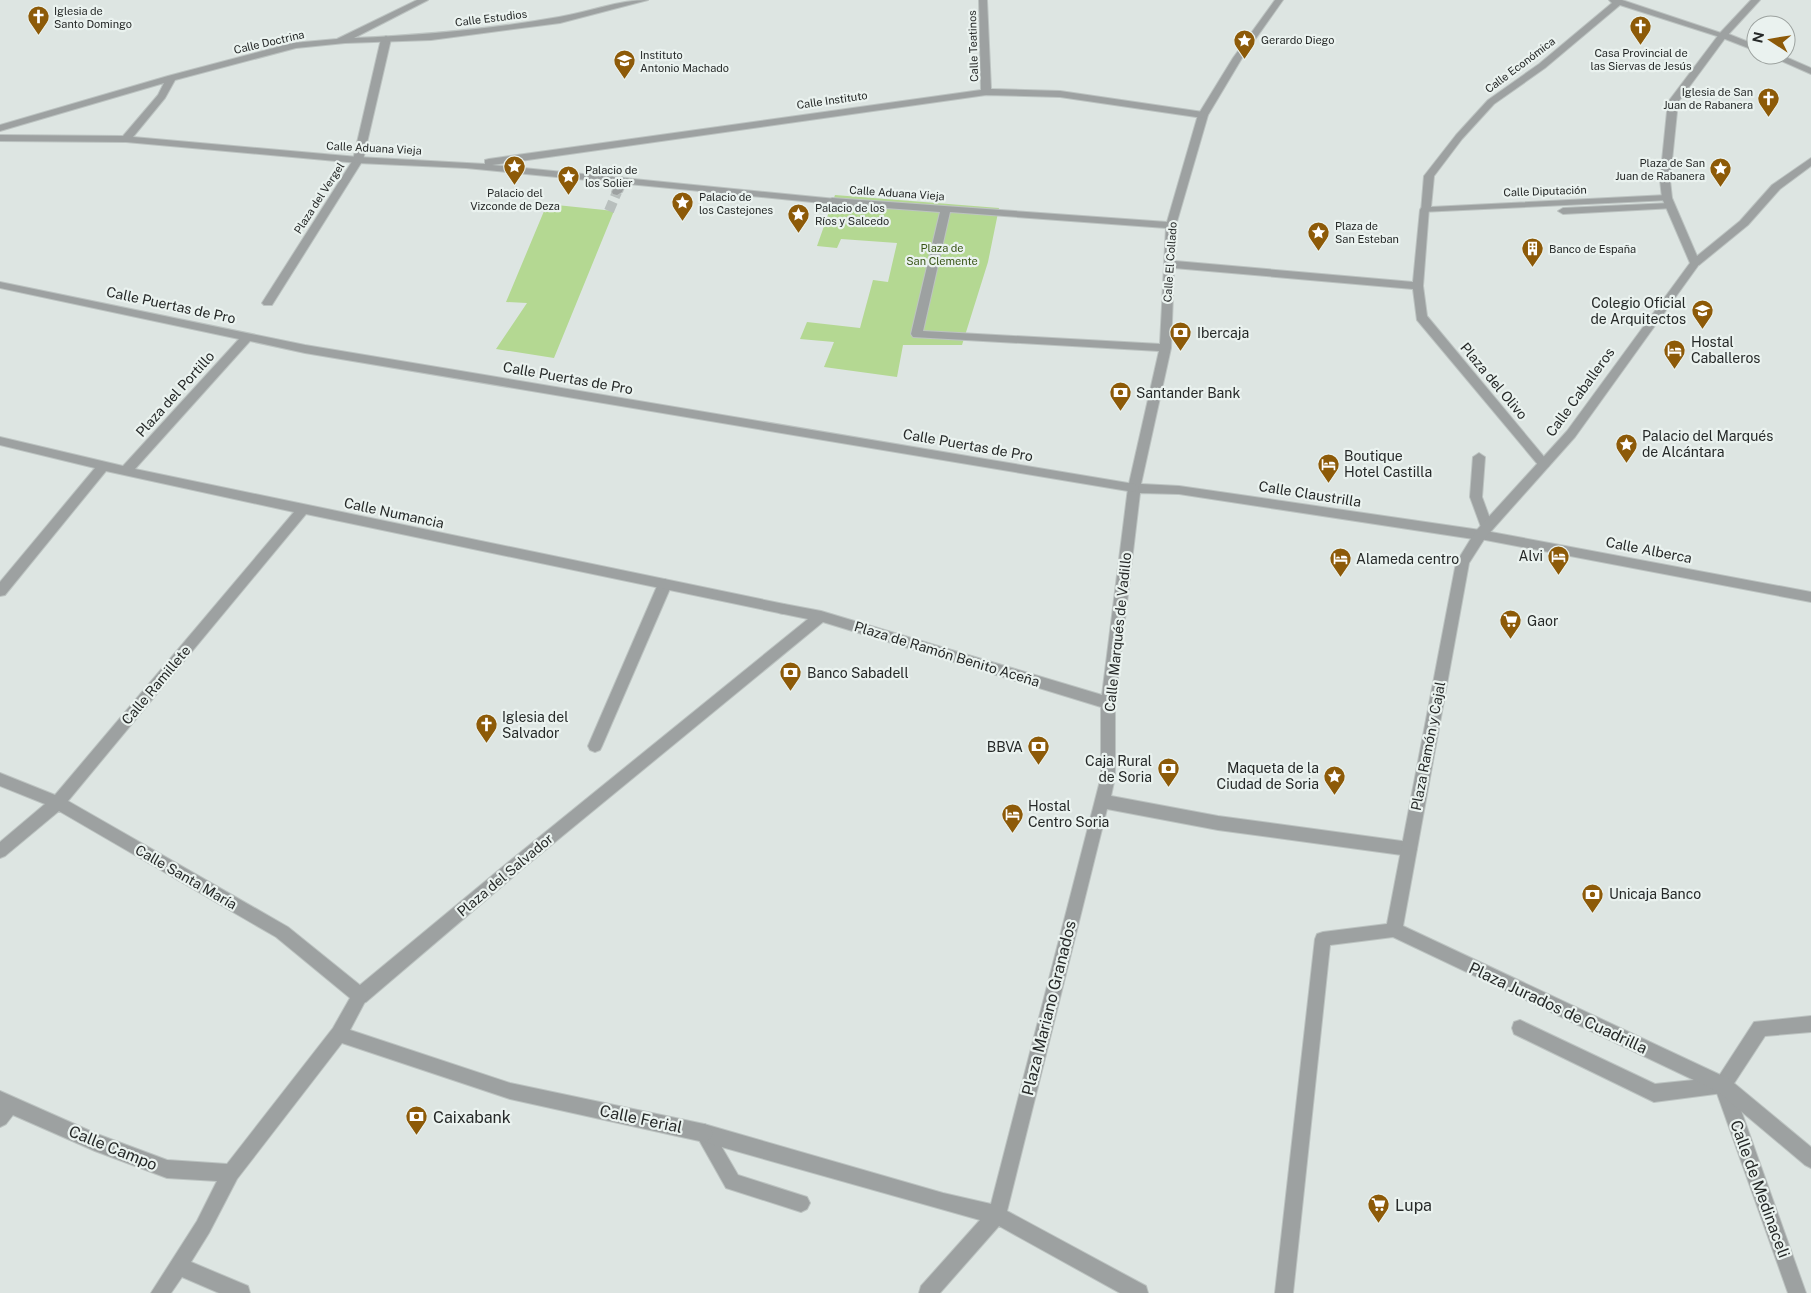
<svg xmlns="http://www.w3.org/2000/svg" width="1811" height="1293" viewBox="0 0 1811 1293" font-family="'Public Sans',sans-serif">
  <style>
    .green { fill: #b4d892 }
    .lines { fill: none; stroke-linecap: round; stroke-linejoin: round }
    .pedestrian-tunnel { stroke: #b8bfbd; stroke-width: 10; stroke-dasharray: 10 5; stroke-linecap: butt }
    .service-casing { stroke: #bcc3c1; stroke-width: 2 }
    .pedestrian-casing { stroke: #bcc3c1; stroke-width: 2 }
    .minor-casing { stroke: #bcc3c1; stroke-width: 2 }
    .tertiary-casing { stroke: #bcc3c1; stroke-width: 2 }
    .service { fill: #9da1a1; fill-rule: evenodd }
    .pedestrian { fill: #9da1a1; fill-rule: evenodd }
    .minor { fill: #9da1a1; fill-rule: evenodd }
    .tertiary { fill: #9da1a1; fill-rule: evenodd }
    .labels { text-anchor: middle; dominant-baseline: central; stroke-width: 4.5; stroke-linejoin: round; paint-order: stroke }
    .far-poi-label { font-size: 11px; fill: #262928; stroke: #eaf2ef; text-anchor: start }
    .far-street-label { font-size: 11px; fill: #262928; stroke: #eaf2ef }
    .far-park-label { font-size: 11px; fill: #395516; stroke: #eaf2ef }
    .poi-label { font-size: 14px; fill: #262928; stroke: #eaf2ef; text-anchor: start }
    .street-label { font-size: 14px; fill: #262928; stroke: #eaf2ef }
    .near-street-label { font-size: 16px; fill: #262928; stroke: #eaf2ef }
    .near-poi-label { font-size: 16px; fill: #262928; stroke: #eaf2ef; text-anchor: start }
  </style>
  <rect width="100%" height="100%" fill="#dde5e2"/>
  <path class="green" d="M835,195L999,208L988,262L962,345H903L897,377L824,367L834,342L800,339L807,322L860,328L873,280L888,282L897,243L841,239L837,248L817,246Z
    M547,204L614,211L554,358L496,349L527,303L506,302Z"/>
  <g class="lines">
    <path class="pedestrian-tunnel" d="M609,211L617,192"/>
    <defs>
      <path id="service" d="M1720,33H1726L1756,45V51L1720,37Z
        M1768,55H1781L1811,68V74Z
        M1670,203L1675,206L1674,208L1563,214L1558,211L1563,208Z
        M1479,453L1485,457L1482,497L1493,527L1487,532L1481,527L1470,497L1473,457Z
        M1520,1020L1655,1084L1723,1077L1729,1079L1732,1085L1729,1091L1723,1093L1654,1102L1514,1034L1512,1028L1514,1022Z
        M704,1124L710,1127L738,1175L807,1197L810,1203L807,1209L801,1212L726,1188L695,1133L698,1127Z"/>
      <path id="pedestrian" d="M1275,0H1283L1242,58L1208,115L1176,225L1175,261L1413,282L1420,210L1421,208H1429L1423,286L1427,316L1550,464L1548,467H1540L1417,320L1413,289L1174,268L1171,348L1141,484L1179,486L1480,530L1486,535L1480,540L1179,494L1140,493L1115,703V777L1111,796L1218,816L1409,842L1414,844L1417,849L1414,854L1409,856L1218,830L1107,809L1007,1211L1146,1286L1148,1293H1120L999,1226L940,1293H919L921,1286L980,1220L704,1142L698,1139L695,1133L698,1127L704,1124L943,1193L991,1204L1101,777V707L823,622L521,870L366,1002L360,1004L354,1002L352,996L354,990L511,860L808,619L779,613L777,609L779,605L784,604L821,611L1102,695L1128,488L1159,351L913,337L911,334L940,212L832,204L827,201L832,198L1167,222L1198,115L1233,58ZM950,212L1166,228L1160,344L923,331Z
        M386,36L391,39L363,160L272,305H264L262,303L353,160L381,39Z
        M622,177L627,180L622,192L617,195L613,194L612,192L617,180Z
        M665,579L672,584L602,746L600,750L595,752L590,750L588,746L658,584Z
        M1723,1077L1729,1079L1732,1085L1806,1293H1788L1714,1085L1717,1079Z"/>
      <path id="minor" d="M417,0H428L354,38C423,35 491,29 559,17C589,12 618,0 648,0L560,23L431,40L345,43L296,48L175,80L165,98L133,137L358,157L485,164V160L489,159L981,90L979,0H987L991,89L1060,91L1203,112L1208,115L1203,118L1060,97L986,95L492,165L836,199L837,201L832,204L466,168L358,163L126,142L0,141V135L123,136L158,95L164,83L0,131V125L168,76L293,43L337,39Z
        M1609,0H1622L1727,35L1720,37L1620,5L1545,68L1494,104L1462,139L1434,176L1431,207L1667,195L1672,198L1671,200L1421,212L1424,176L1456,135L1488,100L1539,64L1612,3Z
        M1811,158V166L1780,189L1748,225L1699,265H1691V261L1740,221L1772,185Z
        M0,282L305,345L1134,484L1140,488L1134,492L305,353L250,341L135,469L784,604L791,609L784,614L306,514L68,801L288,927L366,990L368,996L350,1030L510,1083L704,1124L710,1127L713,1133L710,1139L704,1142L510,1099L342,1043L237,1179L209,1233L191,1262L248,1286L250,1293H219L182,1277L171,1293H151L197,1221L217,1181L167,1178L95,1151L13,1115L6,1124L0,1127V1091L97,1134L167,1160L227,1164L333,1028L350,998L276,937L59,811L5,856L0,858V842L45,804L0,786V773L55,795L294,512L106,471L5,595L0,596V582L95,468L0,445V437L123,466L239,339L0,288Z
        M1480,530L1811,592V602L1475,538L1474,535L1475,532Z
        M1811,1016V1032L1765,1036L1729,1091L1723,1093L1717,1091L1714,1085L1717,1079L1754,1022Z"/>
      <path id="tertiary" d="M1751,0H1760L1726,37L1678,102L1670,180L1672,198L1700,263L1575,437L1485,538L1469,563L1403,926L1729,1079L1811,1147V1168L1805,1165L1717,1091L1393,937L1330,945L1293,1293H1275L1315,939L1317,934L1323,932L1387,924L1456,563L1475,532L1567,431L1690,263L1662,198L1660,180L1668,102L1720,33Z"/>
    </defs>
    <use href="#service" class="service-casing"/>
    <use href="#pedestrian" class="pedestrian-casing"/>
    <use href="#minor" class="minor-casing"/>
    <use href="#tertiary" class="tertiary-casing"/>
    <use href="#service" class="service"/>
    <use href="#pedestrian" class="pedestrian"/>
    <use href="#minor" class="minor"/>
    <use href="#tertiary" class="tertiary"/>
  </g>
  <defs>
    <symbol id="church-pin" viewBox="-11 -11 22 30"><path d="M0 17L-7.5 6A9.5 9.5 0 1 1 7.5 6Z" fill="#8d5a08" stroke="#eaf2ef"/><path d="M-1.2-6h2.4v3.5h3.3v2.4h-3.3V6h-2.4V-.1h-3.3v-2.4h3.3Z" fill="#fff"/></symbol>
    <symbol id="sight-pin" viewBox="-11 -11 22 30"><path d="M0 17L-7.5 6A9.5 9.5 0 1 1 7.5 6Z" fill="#8d5a08" stroke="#eaf2ef"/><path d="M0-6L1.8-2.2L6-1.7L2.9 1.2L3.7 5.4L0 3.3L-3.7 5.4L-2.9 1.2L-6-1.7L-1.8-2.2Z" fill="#fff"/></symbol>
    <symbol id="school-pin" viewBox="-11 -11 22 30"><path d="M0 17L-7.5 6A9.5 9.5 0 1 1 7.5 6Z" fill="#8d5a08" stroke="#eaf2ef"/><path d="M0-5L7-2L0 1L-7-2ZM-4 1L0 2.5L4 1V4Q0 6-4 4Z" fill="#fff"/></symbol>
    <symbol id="building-pin" viewBox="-11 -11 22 30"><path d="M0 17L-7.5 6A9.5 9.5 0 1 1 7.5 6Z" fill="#8d5a08" stroke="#eaf2ef"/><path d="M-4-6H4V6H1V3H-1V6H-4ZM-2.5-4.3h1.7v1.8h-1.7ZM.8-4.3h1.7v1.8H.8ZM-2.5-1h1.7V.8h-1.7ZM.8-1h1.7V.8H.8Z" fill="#fff"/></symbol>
    <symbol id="university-pin" viewBox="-11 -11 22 30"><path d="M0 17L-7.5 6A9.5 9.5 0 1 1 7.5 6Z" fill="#8d5a08" stroke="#eaf2ef"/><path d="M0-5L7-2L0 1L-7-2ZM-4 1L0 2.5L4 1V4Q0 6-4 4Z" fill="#fff"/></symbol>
    <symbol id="bank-pin" viewBox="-11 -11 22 30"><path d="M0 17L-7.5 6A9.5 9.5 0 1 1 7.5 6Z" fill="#8d5a08" stroke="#eaf2ef"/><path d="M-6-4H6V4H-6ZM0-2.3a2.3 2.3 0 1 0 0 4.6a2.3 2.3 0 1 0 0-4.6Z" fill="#fff"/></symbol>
    <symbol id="hotel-pin" viewBox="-11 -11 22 30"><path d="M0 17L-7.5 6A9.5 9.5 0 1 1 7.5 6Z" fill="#8d5a08" stroke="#eaf2ef"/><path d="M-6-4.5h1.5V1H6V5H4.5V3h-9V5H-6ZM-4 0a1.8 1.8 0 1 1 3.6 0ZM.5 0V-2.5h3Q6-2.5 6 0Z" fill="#fff"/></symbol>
    <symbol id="supermarket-pin" viewBox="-11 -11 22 30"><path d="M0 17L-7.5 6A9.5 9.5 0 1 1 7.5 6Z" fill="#8d5a08" stroke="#eaf2ef"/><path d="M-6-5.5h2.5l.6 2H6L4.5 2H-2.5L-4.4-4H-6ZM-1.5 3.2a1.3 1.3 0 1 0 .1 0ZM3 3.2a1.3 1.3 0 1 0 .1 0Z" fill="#fff"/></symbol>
  </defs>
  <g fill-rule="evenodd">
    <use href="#church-pin" x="26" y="4" width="25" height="34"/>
    <use href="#church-pin" x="1628" y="14" width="25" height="34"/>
    <use href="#sight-pin" x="1232" y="28" width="25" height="34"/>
    <use href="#school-pin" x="612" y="48" width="25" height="34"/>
    <use href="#church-pin" x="1756" y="86" width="25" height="34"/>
    <use href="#sight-pin" x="502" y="154" width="25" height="34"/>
    <use href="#sight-pin" x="1708" y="156" width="25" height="34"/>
    <use href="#sight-pin" x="556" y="164" width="25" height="34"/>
    <use href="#sight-pin" x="670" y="190" width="25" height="34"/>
    <use href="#sight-pin" x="786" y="202" width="25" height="34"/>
    <use href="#sight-pin" x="1306" y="220" width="25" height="34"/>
    <use href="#building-pin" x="1520" y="236" width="25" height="34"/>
    <use href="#university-pin" x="1690" y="298" width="25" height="34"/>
    <use href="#bank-pin" x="1168" y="320" width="25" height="34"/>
    <use href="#hotel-pin" x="1662" y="338" width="25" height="34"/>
    <use href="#bank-pin" x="1108" y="380" width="25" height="34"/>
    <use href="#sight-pin" x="1614" y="432" width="25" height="34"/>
    <use href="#hotel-pin" x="1316" y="452" width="25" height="34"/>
    <use href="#hotel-pin" x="1546" y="544" width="25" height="34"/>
    <use href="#hotel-pin" x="1328" y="546" width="25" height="34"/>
    <use href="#supermarket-pin" x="1498" y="608" width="25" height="34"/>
    <use href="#bank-pin" x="778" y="660" width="25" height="34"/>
    <use href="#church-pin" x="474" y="712" width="25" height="34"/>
    <use href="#bank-pin" x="1026" y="734" width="25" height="34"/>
    <use href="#bank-pin" x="1156" y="756" width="25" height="34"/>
    <use href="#sight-pin" x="1322" y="764" width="25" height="34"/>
    <use href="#hotel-pin" x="1000" y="802" width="25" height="34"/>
    <use href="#bank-pin" x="1580" y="882" width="25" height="34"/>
    <use href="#bank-pin" x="404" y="1104" width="25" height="34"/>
    <use href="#supermarket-pin" x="1366" y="1192" width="25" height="34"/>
  </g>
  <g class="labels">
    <g class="far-poi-label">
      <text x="54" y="11">Iglesia de<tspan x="54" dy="13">Santo Domingo</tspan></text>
      <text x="1261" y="40">Gerardo Diego</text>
      <text x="1641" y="53" text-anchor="middle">Casa Provincial de<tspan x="1641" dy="13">las Siervas de Jesús</tspan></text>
      <text x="640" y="55">Instituto<tspan x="640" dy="13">Antonio Machado</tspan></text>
      <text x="1753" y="92" text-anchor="end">Iglesia de San<tspan x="1753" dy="13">Juan de Rabanera</tspan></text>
      <text x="1705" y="163" text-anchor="end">Plaza de San<tspan x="1705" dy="13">Juan de Rabanera</tspan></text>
      <text x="585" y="170">Palacio de<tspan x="585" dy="13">los Solier</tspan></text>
      <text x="515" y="193" text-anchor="middle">Palacio del<tspan x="515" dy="13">Vizconde de Deza</tspan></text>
      <text x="699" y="197">Palacio de<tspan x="699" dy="13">los Castejones</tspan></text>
      <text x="815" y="208">Palacio de los<tspan x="815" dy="13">Ríos y Salcedo</tspan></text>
      <text x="1335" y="226">Plaza de<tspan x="1335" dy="13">San Esteban</tspan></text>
      <text x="1549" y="249">Banco de España</text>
    </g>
    <g class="far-street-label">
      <text transform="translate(491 18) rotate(-7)">Calle Estudios</text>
      <text transform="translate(269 42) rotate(-13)">Calle Doctrina</text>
      <text transform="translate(973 46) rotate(-92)">Calle Teatinos</text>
      <text transform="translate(1520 65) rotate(-37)">Calle Económica</text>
      <text transform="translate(832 100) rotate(-8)">Calle Instituto</text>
      <text transform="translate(374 148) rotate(3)">Calle Aduana Vieja</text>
      <text transform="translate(1545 191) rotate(-2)">Calle Diputación</text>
      <text transform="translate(897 193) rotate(4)">Calle Aduana Vieja</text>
      <text transform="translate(319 198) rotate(-57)">Plaza del Vergel</text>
      <text transform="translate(1170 262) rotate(-86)">Calle El Collado</text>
    </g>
    <g class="far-park-label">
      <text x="942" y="248">Plaza de<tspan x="942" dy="13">San Clemente</tspan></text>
    </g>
    <g class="poi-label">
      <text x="1686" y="303" text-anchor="end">Colegio Oficial<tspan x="1686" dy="16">de Arquitectos</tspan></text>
      <text x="1197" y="333">Ibercaja</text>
      <text x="1691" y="342">Hostal<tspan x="1691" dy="16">Caballeros</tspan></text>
      <text x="1136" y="393">Santander Bank</text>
      <text x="1642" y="436">Palacio del Marqués<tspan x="1642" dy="16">de Alcántara</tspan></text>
      <text x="1344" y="456">Boutique<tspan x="1344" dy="16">Hotel Castilla</tspan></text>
      <text x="1543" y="556" text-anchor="end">Alvi</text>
      <text x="1356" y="559">Alameda centro</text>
      <text x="1527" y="621">Gaor</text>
      <text x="807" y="673">Banco Sabadell</text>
      <text x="502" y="717">Iglesia del<tspan x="502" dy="16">Salvador</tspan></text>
      <text x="1023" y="747" text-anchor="end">BBVA</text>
      <text x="1152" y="761" text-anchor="end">Caja Rural<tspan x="1152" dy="16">de Soria</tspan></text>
      <text x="1319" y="768" text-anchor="end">Maqueta de la<tspan x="1319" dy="16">Ciudad de Soria</tspan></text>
      <text x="1028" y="806">Hostal<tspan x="1028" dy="16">Centro Soria</tspan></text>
      <text x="1609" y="894">Unicaja Banco</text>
    </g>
    <g class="street-label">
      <text transform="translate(171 305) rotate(12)">Calle Puertas de Pro</text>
      <text transform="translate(568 378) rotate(10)">Calle Puertas de Pro</text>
      <text transform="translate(1494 381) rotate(50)">Plaza del Olivo</text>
      <text transform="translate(1580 392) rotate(-54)">Calle Caballeros</text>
      <text transform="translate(175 394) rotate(-48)">Plaza del Portillo</text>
      <text transform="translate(968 445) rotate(10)">Calle Puertas de Pro</text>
      <text transform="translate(1310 494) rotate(9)">Calle Claustrilla</text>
      <text transform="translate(394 513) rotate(12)">Calle Numancia</text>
      <text transform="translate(1649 550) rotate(11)">Calle Alberca</text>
      <text transform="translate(1118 632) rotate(-84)">Calle Marqués de Vadillo</text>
      <text transform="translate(947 654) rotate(17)">Plaza de Ramón Benito Aceña</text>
      <text transform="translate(156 685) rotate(-50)">Calle Ramillete</text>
      <text transform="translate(1428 746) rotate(-79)">Plaza Ramón y Cajal</text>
      <text transform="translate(505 875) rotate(-40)">Plaza del Salvador</text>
      <text transform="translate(186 877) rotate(30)">Calle Santa María</text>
    </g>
    <g class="near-street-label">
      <text transform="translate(1049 1008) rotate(-76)">Plaza Mariano Granados</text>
      <text transform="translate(1558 1008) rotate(25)">Plaza Jurados de Cuadrilla</text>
      <text transform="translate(641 1119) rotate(12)">Calle Ferial</text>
      <text transform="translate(113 1148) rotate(22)">Calle Campo</text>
      <text transform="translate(1760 1189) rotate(70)">Calle de Medinaceli</text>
    </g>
    <g class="near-poi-label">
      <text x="433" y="1117">Caixabank</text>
      <text x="1395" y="1205">Lupa</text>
    </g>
  </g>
  <g transform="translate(1771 40) rotate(282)"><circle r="24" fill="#eaf2ef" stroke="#9ca29f"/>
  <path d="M0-4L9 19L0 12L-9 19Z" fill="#8d5a08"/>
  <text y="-8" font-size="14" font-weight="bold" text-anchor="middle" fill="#262928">N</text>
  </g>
</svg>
